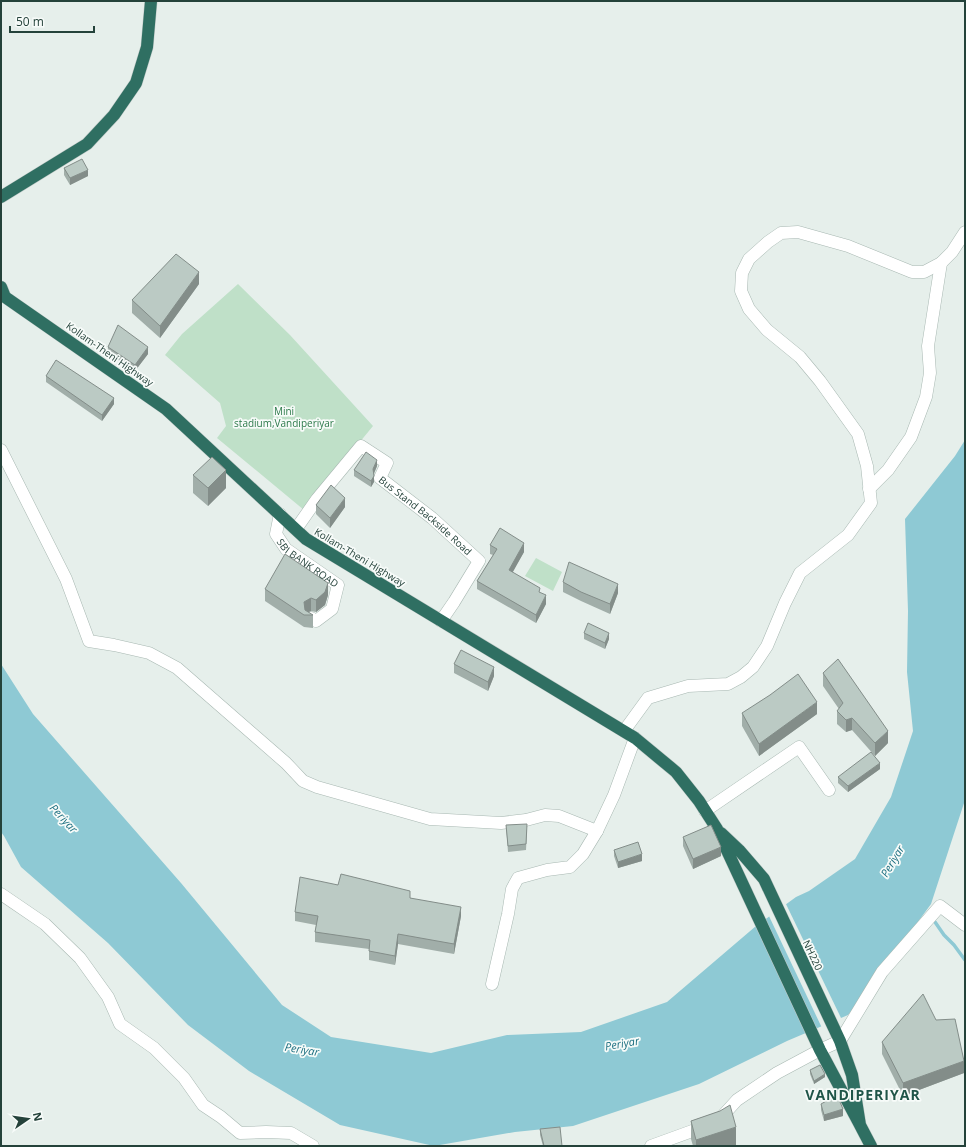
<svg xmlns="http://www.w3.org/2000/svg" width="966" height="1147" viewBox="0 0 966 1147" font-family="'Open Sans',sans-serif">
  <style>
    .green { fill: #bfe0c8 }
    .water { fill: #8ec9d4 }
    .pier { fill: #e6efeb }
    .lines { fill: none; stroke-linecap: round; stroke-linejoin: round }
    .stream { stroke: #8ec9d4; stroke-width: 3.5 }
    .minor-casing { stroke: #a8b8b2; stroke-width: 13 }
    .highway-casing { stroke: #c2cac8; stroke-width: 13 }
    .minor { stroke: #fff; stroke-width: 12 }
    .highway { stroke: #2f6f62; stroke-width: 12 }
    .wall { fill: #a1aea9 }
    .shaded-wall { fill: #838d89 }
    .building { fill: #bbcac4; stroke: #838d89 }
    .labels { text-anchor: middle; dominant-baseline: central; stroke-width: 3.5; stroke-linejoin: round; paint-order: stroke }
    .street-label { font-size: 10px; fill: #24423a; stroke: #f7fbf9 }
    .park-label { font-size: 10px; fill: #2d7a4b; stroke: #f7fbf9 }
    .water-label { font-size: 11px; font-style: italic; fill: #1c6f80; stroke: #f7fbf9 }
    .district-label { font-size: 14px; font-weight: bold; letter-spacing: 1px; fill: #1f5548; stroke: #f7fbf9 }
  </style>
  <rect width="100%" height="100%" fill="#e6efeb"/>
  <path class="green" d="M238,284L290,335L373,426L304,510L217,438L226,426L220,403L165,355L182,334Z
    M536,558L562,572L553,591L525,576Z"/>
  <path class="water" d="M965,440V800L931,904L863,997L848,1015L787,1041L699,1084L573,1126L515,1132L434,1146L340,1125L249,1071L188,1025L108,943L21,867L4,836L1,832V664L33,714L181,883L282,1005L331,1037L431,1053L507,1035L581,1032L667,1002L756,926L796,897L809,891L855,859L891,797L913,731L907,672L908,611L905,519L955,456Z"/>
  <path class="pier" d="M785,902L842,1020L822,1028L768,914Z"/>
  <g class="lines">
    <path class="stream" d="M935,922L944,935L954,945L965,960"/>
    <defs>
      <g id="minor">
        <path d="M1,450L66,579L89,641L114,645L149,653L177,668L286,763L303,781L317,787L430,819L501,823L526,820L545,815L559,816L597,831"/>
        <path d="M869,489L888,470L911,437L926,397L930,373L928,346L941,263"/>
        <path id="s1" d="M280,514L276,534L286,549L338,585L332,609L316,621L311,618"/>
        <path id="s2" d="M296,529L317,499L361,446L387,463L380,478L432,518L479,561L454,602L441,621"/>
        <path d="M624,731L648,698L688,686L728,684L741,677L753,667L767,646L785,603L800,573L848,535L871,503L867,466L858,434L820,381L800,357L767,330L749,309L741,291L742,273L749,259L768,242L781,233L798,232L848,246L912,272H924L941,263L952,252L965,232"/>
        <path d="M705,811L799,747L829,790"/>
        <path d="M1,894L45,924L80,958L108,997L120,1024L154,1048L184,1078L203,1105L221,1117L240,1133L266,1132L291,1133L313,1146"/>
        <path d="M492,984L508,914L512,889L518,878L547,870L570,867L583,854L597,831L614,795L635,738"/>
        <path d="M651,1146L717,1122L737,1100L777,1073L820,1050L840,1041L882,972L940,906L965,925"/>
      </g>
      <path id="highway" d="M1,197L87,144L114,115L136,83L147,47L151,1
        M1,287L5,297L166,409L306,539L635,738L676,772L699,801L717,829L820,1050L860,1125
        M721,833L739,850L764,879L840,1041L852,1075L860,1125L871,1146"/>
    </defs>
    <use href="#minor" class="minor-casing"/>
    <use href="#highway" class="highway-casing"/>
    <use href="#minor" class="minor"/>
    <use href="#highway" class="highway"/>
  </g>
  <path class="wall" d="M64,168L88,176L70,185L64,175Z
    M199,284L160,338L132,313V300Z
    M108,347L148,354L135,371L108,353Z
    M46,376L114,404L102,421L46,382Z
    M377,466L374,474V482L371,487L354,476V470Z
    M193,475L226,488L208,506L193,493Z
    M316,505L345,507L330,528L316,514Z
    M490,545L524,552L512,572L540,593L546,604L536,623L477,589V581L493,555L490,554Z
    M563,582L618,593L610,614L581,601L563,592Z
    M265,589L328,595L325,605L316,612L311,611L308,612L313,615V628L304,627L265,601Z
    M584,633L609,639L605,649L584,639Z
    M454,664L494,676L488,691L454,673Z
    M823,673L888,743L875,756L852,730L846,732L837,724V711L839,709L823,686Z
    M742,713L817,714L759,756L742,726Z
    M880,769L848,792L838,783V777Z
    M506,825L527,830L526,850L508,852Z
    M683,837L721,856L693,869L683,846Z
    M614,850L642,861L618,868L614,856Z
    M338,885L410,898L461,916L454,954L398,944L395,965L369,960V949L315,942V932L316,925L295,921V912Z
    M936,1020L964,1073L903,1096L882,1054V1042Z
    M810,1070L825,1077L814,1084L810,1074Z
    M821,1104L843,1116L824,1121L821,1110Z
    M720,1111L736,1145L733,1146H693L691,1139V1121Z
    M540,1129L562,1146H543L540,1135Z"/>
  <path class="shaded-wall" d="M88,170V176L70,185V178Z
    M199,272V284L160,338V326Z
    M148,347V354L135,371V365Z
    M114,398V404L102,421V415Z
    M377,460V466L373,475V469Z
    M226,470V488L208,506V488Z
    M374,476V482L371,487V481Z
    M345,498V507L330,528V518Z
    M524,543V552L509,579V570Z
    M328,583V595L325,605L316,612V600Z
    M618,584V593L610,614V604Z
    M546,595V604L536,623V615Z
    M311,598V611L304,614V602Z
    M609,633V639L605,649V643Z
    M494,667V676L488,691V682Z
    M817,702V714L759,756V744Z
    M852,718V730L846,732V720Z
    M888,731V743L875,756V743Z
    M880,763V769L848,792V786Z
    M721,847V856L693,869V859Z
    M642,854V861L618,868V862Z
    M461,907V916L454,954V944Z
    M398,934V944L395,965V956Z
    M964,1061V1073L903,1096V1083Z
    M825,1074V1077L814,1084V1081Z
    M843,1109V1116L824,1121V1115Z
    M736,1127V1145L733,1146H696V1140Z"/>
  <path class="building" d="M82,159L88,170L70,178L64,168Z
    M176,254L199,272L160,326L132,300Z
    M118,325L148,347L135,365L108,347Z
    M56,360L114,398L102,415L46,376Z
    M366,452L377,460L373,469L374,476L371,481L354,470Z
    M212,457L226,470L208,488L193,475Z
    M331,485L345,498L330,518L316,505Z
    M500,528L524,543L509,570L540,588L539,592L546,595L536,615L477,581L497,549L490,545Z
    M285,554L328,583L325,592L316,600L311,598L304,602L305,610L313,615H304L265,589Z
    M569,562L618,584L610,604L581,592L563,582Z
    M588,623L609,633L605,643L584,633Z
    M461,650L494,667L488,682L454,664Z
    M838,659L888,731L875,743L852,718L846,720L837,711L843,703L823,673Z
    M798,674L817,702L759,744L742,713L770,695Z
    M871,752L880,763L848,786L838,777Z
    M527,824L526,844L508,846L506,825Z
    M711,825L721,847L693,859L683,837Z
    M638,842L642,854L618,862L614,850Z
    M341,874L410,891V898L461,907L454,944L398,934L395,956L369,951L370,940L315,932L318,916L295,912L300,877L338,885Z
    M923,994L936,1020L955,1019L964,1061L903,1083L882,1042Z
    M820,1065L825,1074L814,1081L810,1070Z
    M837,1095L843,1109L824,1115L821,1104Z
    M730,1105L736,1127L696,1140L691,1121L720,1111Z
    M560,1127L562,1146H544L540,1129Z"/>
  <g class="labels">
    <g class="street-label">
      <text transform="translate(110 354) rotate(35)">Kollam-Theni Highway</text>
      <text stroke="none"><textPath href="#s2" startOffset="212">Bus Stand Backside Road</textPath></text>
      <text transform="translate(360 557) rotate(31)">Kollam-Theni Highway</text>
      <text stroke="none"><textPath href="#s1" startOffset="64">SBI BANK ROAD</textPath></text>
      <text transform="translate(813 955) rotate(65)">NH220</text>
    </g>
    <g class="park-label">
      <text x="284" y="411">Mini<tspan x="284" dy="12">stadium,Vandiperiyar</tspan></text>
    </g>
    <g class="water-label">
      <text transform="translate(64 818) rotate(47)">Periyar</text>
      <text transform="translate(892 861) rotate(-59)">Periyar</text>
      <text transform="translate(622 1043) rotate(-10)">Periyar</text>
      <text transform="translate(302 1049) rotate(9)">Periyar</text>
    </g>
    <g class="district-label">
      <text x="863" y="1094">VANDIPERIYAR</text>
    </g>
  </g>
  <rect width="966" height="1147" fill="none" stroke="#24423a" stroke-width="4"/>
  <g transform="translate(28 1119) rotate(77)" stroke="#f7fbf9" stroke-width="3" paint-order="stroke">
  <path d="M0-3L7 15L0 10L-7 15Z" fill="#24423a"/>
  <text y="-6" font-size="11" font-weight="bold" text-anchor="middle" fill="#24423a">N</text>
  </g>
  <path d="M10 26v6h84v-6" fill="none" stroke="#24423a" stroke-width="2"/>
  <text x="16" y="26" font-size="12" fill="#24423a" stroke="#f7fbf9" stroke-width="3" paint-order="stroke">50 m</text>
</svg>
